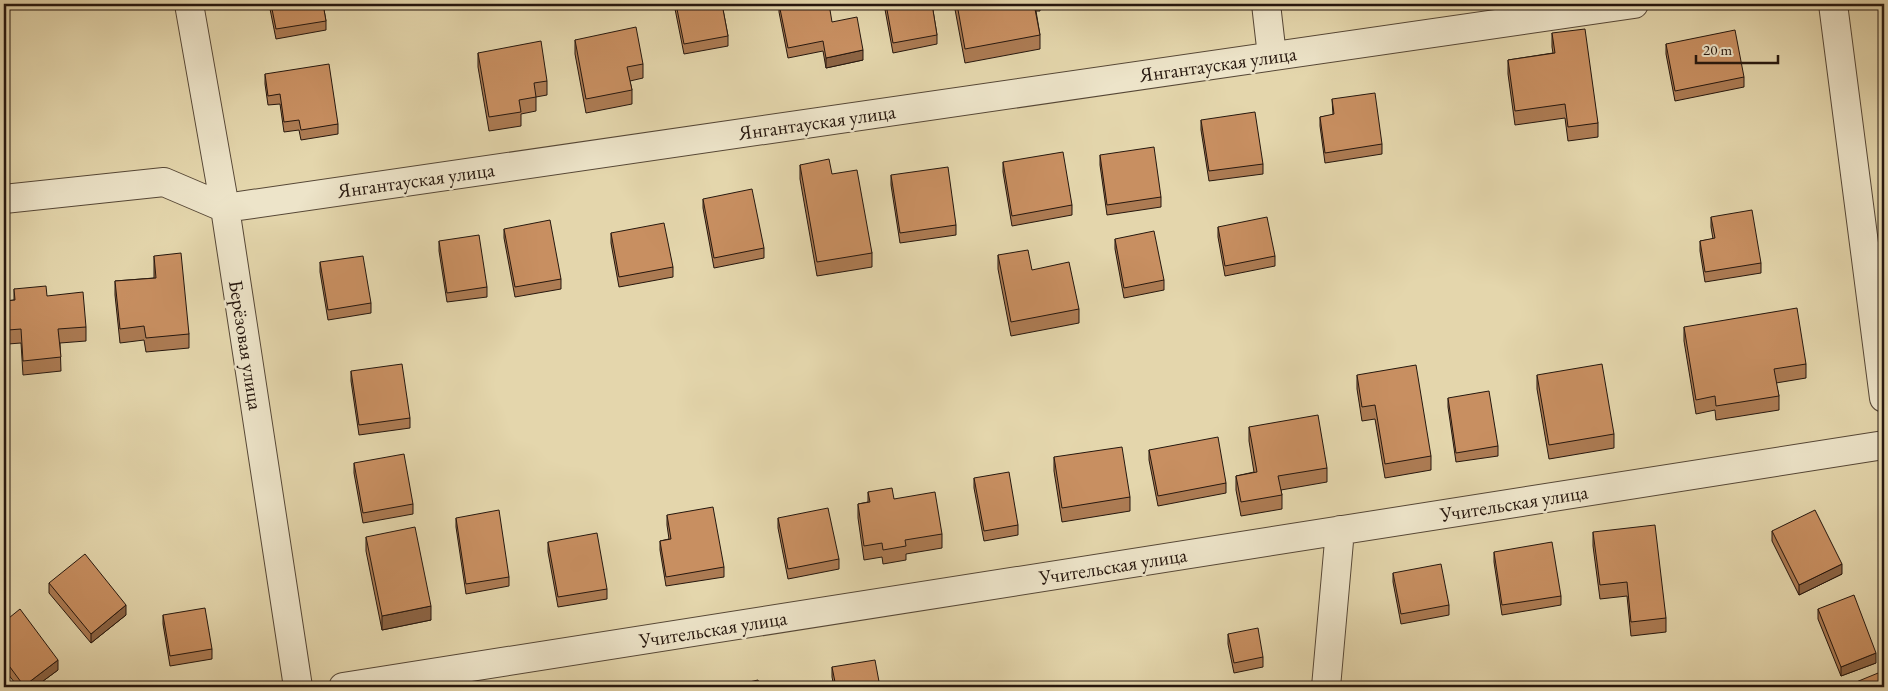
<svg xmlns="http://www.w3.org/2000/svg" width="1888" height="691" viewBox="0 0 1888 691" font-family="'EB Garamond',serif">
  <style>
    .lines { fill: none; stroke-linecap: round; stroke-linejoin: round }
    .minor-casing { stroke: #564736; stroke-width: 30 }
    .minor { stroke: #ede4c9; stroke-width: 28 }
    .wall { fill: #ac7b53; stroke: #26170e }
    .shaded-wall { fill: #8c6444; stroke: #26170e }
    .building { fill: #c88f61; stroke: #26170e }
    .labels { text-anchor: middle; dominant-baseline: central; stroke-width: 5; stroke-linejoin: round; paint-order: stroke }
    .street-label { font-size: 20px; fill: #26170e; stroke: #ede4c9 }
  </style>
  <rect width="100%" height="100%" fill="#e4d6ac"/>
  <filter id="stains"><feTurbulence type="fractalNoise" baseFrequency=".004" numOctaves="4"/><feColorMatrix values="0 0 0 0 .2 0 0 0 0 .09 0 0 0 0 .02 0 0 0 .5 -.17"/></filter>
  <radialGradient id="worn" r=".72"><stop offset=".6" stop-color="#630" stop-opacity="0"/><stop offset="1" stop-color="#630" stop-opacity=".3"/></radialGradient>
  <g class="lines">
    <defs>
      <path id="minor" d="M189,4L225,208L298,687
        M1266,4L1272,56
        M1833,4L1884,398
        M4,199L164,182L225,208L1634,4
        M343,687L1884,445
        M1326,687L1340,530"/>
    </defs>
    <use href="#minor" class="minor-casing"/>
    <use href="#minor" class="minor"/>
  </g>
  <path class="wall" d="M269,4H323L326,21V30L276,39Z
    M674,4H722L728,36V46L684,54Z
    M779,4L832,22L863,60L826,68L823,51L788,58L779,12Z
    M884,4H932L937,35V44L893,53Z
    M954,4H1040V11H1036L1040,35V49L965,63Z
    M1552,33L1598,123V137L1568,141L1565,118L1515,125L1508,74V60L1553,53L1552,47Z
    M575,40L643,64V78L630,81L632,90V104L586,113L575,54Z
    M1666,44L1744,77V87L1675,101L1666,54Z
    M478,53L547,81V95L536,97V111L521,114V126L489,131L478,67Z
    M265,74L338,124V134L301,140L299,130L284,132L280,104L268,105L265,84Z
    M1332,99L1382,144V154L1325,163L1320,126V117L1333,115Z
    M1201,120L1263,164V174L1209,181L1201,130Z
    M1100,155L1161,197V207L1107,215L1100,165Z
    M1003,162L1072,205V215L1012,226L1003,172Z
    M800,165L832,174L872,253V267L817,276L800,179Z
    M891,175L956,225V235L900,243L891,185Z
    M703,199L764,248V258L714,268L703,208Z
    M1711,217L1761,263V273L1705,282L1700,251V241L1713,239L1711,227Z
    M1218,227L1275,256V266L1225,276L1218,237Z
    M504,229L561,279V289L515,297L504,238Z
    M611,233L673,267V277L619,287L611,243Z
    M1115,239L1164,280V290L1124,298L1115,249Z
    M439,241L487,287V297L447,302L439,251Z
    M998,255L1032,270L1079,309V323L1011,336L998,269Z
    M154,256L189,334V348L146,352L144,340L120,343L115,295V281L154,278Z
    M320,262L371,303V313L328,320L320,272Z
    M14,289L47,296L86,327V341L60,343L61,371L23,375L21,343L8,344L5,315V301L14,300Z
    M1684,327L1806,364V378L1776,383L1779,396V410L1716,420L1715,410L1696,414L1684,341Z
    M351,371L410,418V428L359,435L351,381Z
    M1357,375L1431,456V470L1385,478L1375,419L1362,421L1357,389Z
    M1537,375L1614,434V448L1549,459L1537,389Z
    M1448,398L1498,446V456L1456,462L1448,407Z
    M1249,427L1327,468V482L1281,490L1282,495V509L1241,516L1236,490V476L1254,472L1249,441Z
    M1149,450L1226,483V493L1158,506L1149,460Z
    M1054,457L1130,497V511L1062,522L1054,471Z
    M354,463L413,504V514L363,523L354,473Z
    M974,478L1018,525V535L984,541L974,488Z
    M868,492L894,499L942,534V548L906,554V560L883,564L882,557L864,560L858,518V504L868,502Z
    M667,515L724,567V577L666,586L660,550V541L669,539L667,525Z
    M456,518L509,577V586L466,594L456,527Z
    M778,518L839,559V569L788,579L778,528Z
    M1772,531L1842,574L1799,595L1772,541Z
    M1593,532L1666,618V632L1631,636L1627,596L1600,599L1593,546Z
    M366,537L431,620L382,630L366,551Z
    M548,542L607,589V599L558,607L548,552Z
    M1494,552L1561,596V605L1502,615L1494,562Z
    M1393,573L1449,605V615L1401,624L1393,582Z
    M49,583L126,615L91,643L49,593Z
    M1818,609L1876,663L1841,676L1818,619Z
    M163,615L212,649V659L170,666L163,624Z
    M4,622L58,670L35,687H18L4,669Z
    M1228,634L1263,657V667L1234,673L1228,644Z
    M832,667L880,687H834L832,677Z"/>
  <path class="shaded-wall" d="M863,50V60L826,68V58Z
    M1842,564V574L1799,595V585Z
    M126,605V615L91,643V634Z
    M431,606V620L382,630V616Z
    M1876,653V663L1841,676V667Z
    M58,660V670L35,687H24V686Z"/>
  <path class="building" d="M271,4H323L326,21L276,29Z
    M676,4H722L728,36L684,44Z
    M779,4H829L832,22L857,17L863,50L826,58L823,41L788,48Z
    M886,4H932L937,35L893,43Z
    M957,4H1034L1040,35L965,49Z
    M636,27L643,64L627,67L632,90L586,99L575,40Z
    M1585,29L1598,123L1568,127L1565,104L1515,111L1508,60L1555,53L1552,33Z
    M1735,30L1744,77L1675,91L1666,44Z
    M541,41L547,81L534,83L536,97L519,100L521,112L489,117L478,53Z
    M329,64L338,124L301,130L299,120L284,122L280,94L268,96L265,74Z
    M1375,93L1382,144L1325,153L1320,117L1334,114L1332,99Z
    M1255,112L1263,164L1209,171L1201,120Z
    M1154,147L1161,197L1107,205L1100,155Z
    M1063,152L1072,205L1012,216L1003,162Z
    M829,159L832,174L857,170L872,253L817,262L800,165Z
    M948,167L956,225L900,233L891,175Z
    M752,189L764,248L714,258L703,199Z
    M1752,210L1761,263L1705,272L1700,241L1715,238L1711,217Z
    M1267,217L1275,256L1225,266L1218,227Z
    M550,220L561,279L515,287L504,229Z
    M664,223L673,267L619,277L611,233Z
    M1154,231L1164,280L1124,288L1115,239Z
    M479,235L487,287L447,293L439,241Z
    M1028,250L1032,270L1069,262L1079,309L1011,322L998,255Z
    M181,253L189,334L146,338L144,326L120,329L115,281L156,278L154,256Z
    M363,256L371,303L328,310L320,262Z
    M46,286L47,296L83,292L86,327L58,329L61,357L23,361L21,329L8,330L5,301L15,300L14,289Z
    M1797,308L1806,364L1774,369L1779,396L1716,406L1715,396L1696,400L1684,327Z
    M402,364L410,418L359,425L351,371Z
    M1602,364L1614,434L1549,445L1537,375Z
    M1416,365L1431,456L1385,464L1375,405L1362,407L1357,375Z
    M1489,391L1498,446L1456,453L1448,398Z
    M1318,415L1327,468L1278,476L1282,495L1241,502L1236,476L1257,472L1249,427Z
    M1218,437L1226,483L1158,496L1149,450Z
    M1122,447L1130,497L1062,508L1054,457Z
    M404,454L413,504L363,513L354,463Z
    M1009,472L1018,525L984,531L974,478Z
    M892,488L894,499L935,492L942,534L905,540L906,546L883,550L882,543L864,546L858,504L870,502L868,492Z
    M713,507L724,567L666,577L660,541L671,539L667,515Z
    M828,508L839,559L788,569L778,518Z
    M499,510L509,577L466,584L456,518Z
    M1815,510L1842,564L1799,585L1772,531Z
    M1655,525L1666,618L1631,622L1627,582L1600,585L1593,532Z
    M415,527L431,606L382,616L366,537Z
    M597,533L607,589L558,597L548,542Z
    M1552,542L1561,596L1502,605L1494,552Z
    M85,554L126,605L91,634L49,583Z
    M1441,564L1449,605L1401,614L1393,573Z
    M1854,595L1876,653L1841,667L1818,609Z
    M205,608L212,649L170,656L163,615Z
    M20,609L58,660L24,686L4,659V622Z
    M1258,628L1263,657L1234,663L1228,634Z
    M875,660L880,687H836L832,667Z
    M1883,671L1884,674V687H1844Z
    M758,680L760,687H727Z"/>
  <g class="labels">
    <g class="street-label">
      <text transform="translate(1218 64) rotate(-8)">Янгантауская улица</text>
      <text transform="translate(817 122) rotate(-8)">Янгантауская улица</text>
      <text transform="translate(416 180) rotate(-8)">Янгантауская улица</text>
      <text transform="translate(246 345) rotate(81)">Берёзовая улица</text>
      <text transform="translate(1514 503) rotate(-9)">Учительская улица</text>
      <text transform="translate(1113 566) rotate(-9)">Учительская улица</text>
      <text transform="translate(713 629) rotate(-9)">Учительская улица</text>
    </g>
  </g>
  <rect width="1888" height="691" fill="none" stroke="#e4d6ac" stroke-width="20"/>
  <rect x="5" y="5" width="1878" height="681" fill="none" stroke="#26170e" stroke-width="2.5"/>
  <rect x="10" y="10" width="1868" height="671" fill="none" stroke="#26170e"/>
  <path d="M1696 55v8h82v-8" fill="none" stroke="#26170e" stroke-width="2.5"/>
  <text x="1703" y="55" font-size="15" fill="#26170e" stroke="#ede4c9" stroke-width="4" paint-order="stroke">20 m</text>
  <rect width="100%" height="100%" filter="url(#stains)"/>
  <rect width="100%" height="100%" fill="url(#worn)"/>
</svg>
